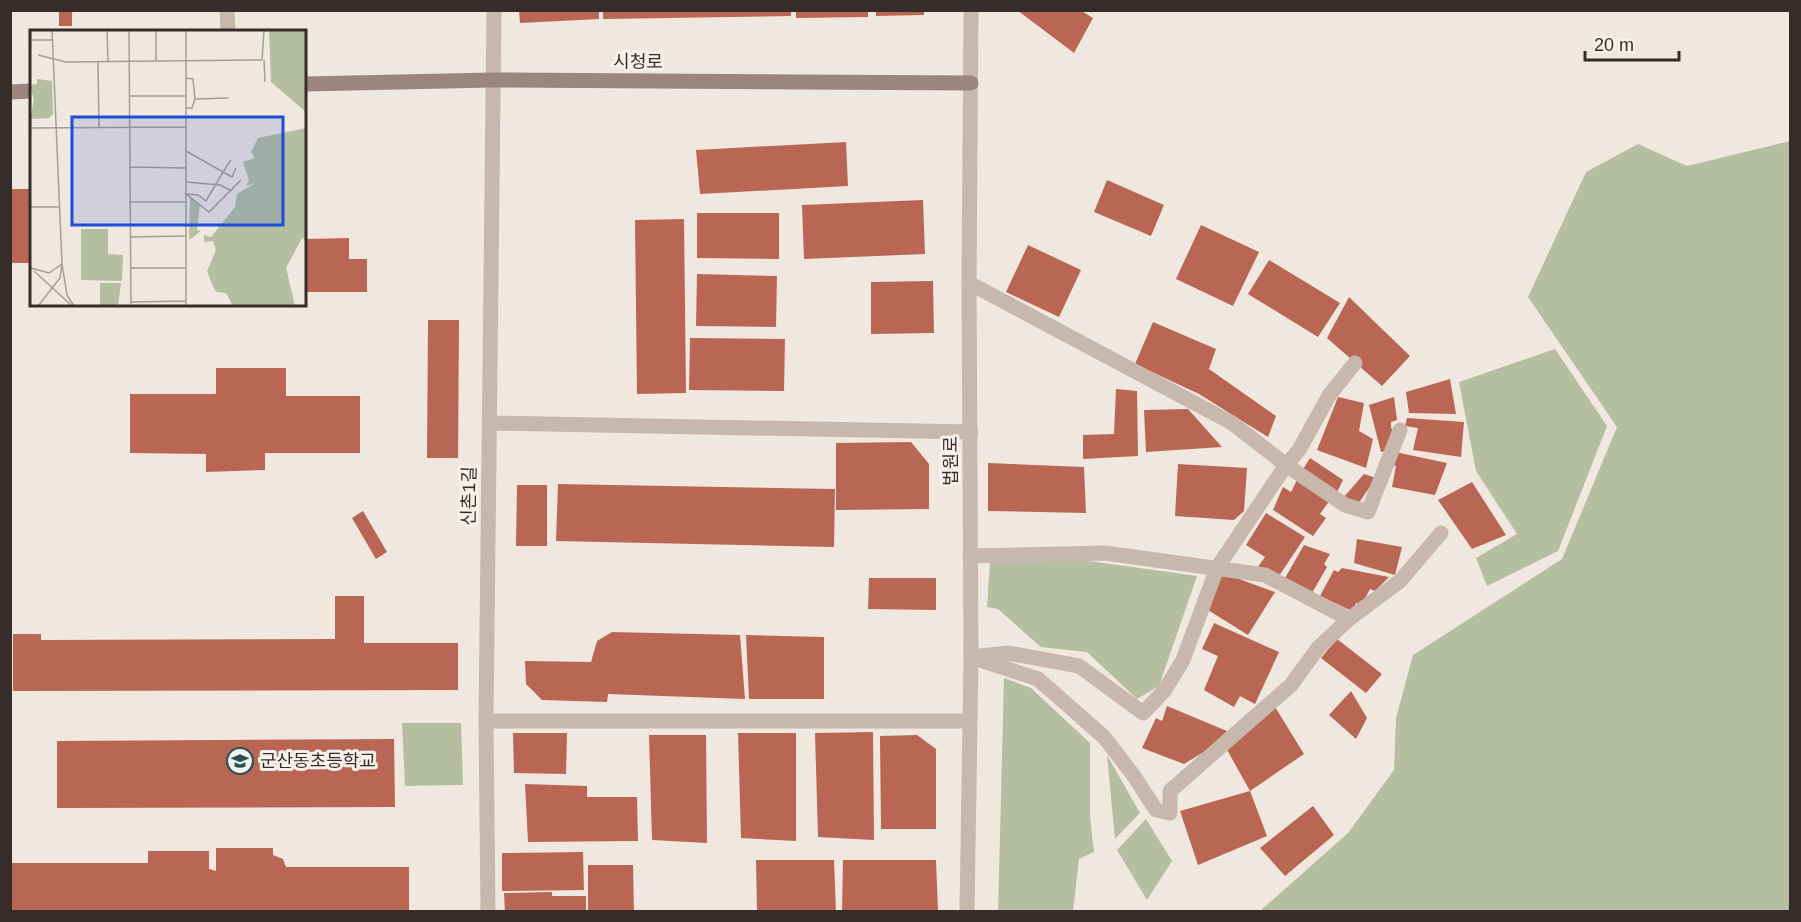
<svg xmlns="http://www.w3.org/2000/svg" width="1801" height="922" viewBox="0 0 1801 922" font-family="Helvetica,'Noto Sans KR',sans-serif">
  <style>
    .green { fill: #b5bea0 }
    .building { fill: #b96754 }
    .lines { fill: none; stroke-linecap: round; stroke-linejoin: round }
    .lane { stroke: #c7b7ac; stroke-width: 15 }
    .street { stroke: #c7b7ac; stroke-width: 15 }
    .secondary { stroke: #9a867d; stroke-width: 15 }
    .labels { text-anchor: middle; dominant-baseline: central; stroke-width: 6; stroke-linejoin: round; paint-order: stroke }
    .street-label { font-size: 18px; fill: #362d2a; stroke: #f8f1eb }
    .poi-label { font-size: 18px; fill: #362d2a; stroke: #f8f1eb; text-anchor: start }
    .inset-road { fill: none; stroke: #a69d97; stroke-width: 1.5 }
    .view { fill: #1d4ed8; fill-opacity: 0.15; stroke: #1d4ed8; stroke-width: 3 }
    .inset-edge { fill: none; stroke: #362d2a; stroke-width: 3 }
  </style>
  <rect width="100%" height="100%" fill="#f0e7df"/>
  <path class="green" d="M1790,141V911H1260L1348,833L1394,770L1396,718L1413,655L1562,559L1617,427L1528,297L1586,172L1638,144L1687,166Z
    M1555,349L1607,426L1558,551L1487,586L1476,558L1517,534L1476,471L1459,382Z
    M1082,560L1197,576L1159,686L1137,699L1087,652L1041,647L998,609L987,607L990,563Z
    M1004,678L1031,688L1090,743V817L1094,852L1079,859L1073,911H998Z
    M402,723H461L463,785L405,786Z
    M1107,755L1140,813L1115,839Z
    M1146,819L1172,861L1147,900L1117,850Z"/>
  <path class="building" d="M59,10H72V26H59Z
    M519,10H599V19L520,23Z
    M603,10H791V16L603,19Z
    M796,10H868V17L796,18Z
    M876,10H924V15L876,16Z
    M1017,10H1080L1093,18L1074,53Z
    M846,142L848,186L700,194L696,150Z
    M1107,180L1164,205L1151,236L1094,212Z
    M10,189H32V263H10Z
    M923,200L925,254L804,259L802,205Z
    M697,213H779V259L697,258Z
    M684,219L686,393L637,394L635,220Z
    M1201,225L1259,252L1233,306L1176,279Z
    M349,238V259H367V292H304V239Z
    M1028,245L1081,270L1059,317L1006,292Z
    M1269,260L1340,303L1318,337L1248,294Z
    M697,274L777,276L776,327L696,326Z
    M933,281L934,333L871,334V282Z
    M1349,297L1410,356L1382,386L1327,338Z
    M428,320H459L458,458H427Z
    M1153,322L1216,349L1209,369L1276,416L1268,437L1199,394L1135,364Z
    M690,338L785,339L784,391L689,390Z
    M216,368H286V396H360V453H265V470L206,472V454L130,453V394H216Z
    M1450,379L1456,414L1409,413L1406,392Z
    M1116,389L1137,391L1138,456L1083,459V435L1114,434Z
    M1338,397L1364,403L1359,431L1373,439L1366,468L1317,450Z
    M1394,397L1397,420L1391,422V428L1395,433L1386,451L1381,452L1369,405Z
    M1188,409L1222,447L1146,452L1144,410Z
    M1407,418L1464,422L1461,457L1413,450L1418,428L1405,426Z
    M911,442L929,464V509L836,510V443Z
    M1395,452L1447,463L1435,495L1392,487L1396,466L1393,465Z
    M1310,458L1343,480L1337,492L1302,471Z
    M988,463L1084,467L1086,513L988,511Z
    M1178,464L1247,468L1244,511L1234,520L1175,516Z
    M1364,474L1376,478L1356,507L1343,498Z
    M1298,478L1330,500L1320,514L1326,518L1313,536L1273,510L1283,487L1291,492Z
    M1472,482L1506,535L1472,549L1438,500Z
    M558,484L835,489L834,547L556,541Z
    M517,485H547V546H516Z
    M363,511L387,552L376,559L352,518Z
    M1266,513L1305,537L1279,576L1258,567L1265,557L1246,545Z
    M1357,539L1402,547L1395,575L1354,563Z
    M1304,545L1330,554L1324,564L1327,567L1312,593L1285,578Z
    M1342,568L1389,577L1375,591L1370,589L1362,604L1356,603L1352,611L1320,596L1334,570L1338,572Z
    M1223,573L1275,592L1248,635L1208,610Z
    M869,578H936V610L868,609Z
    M335,596H364V643H458V690L13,691V634H41V640L335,639Z
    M1214,623L1279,652L1255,704L1240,696L1234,707L1204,690L1218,656L1202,649Z
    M612,632L740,635L745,699L608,694L607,702L542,700L526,684L525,661L591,662L597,641Z
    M746,635L824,637V699H749Z
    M1337,639L1382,674L1366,693L1321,658Z
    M1351,691L1367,718L1356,739L1329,715Z
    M1272,702L1304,754L1250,791L1226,748Z
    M1167,706L1227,731L1207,750L1184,764L1142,748L1156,718L1162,721Z
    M873,732L874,840L818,837L815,733Z
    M513,733H567L566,774L514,773Z
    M738,733H796V841L741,838Z
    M649,735H706L707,843L652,840Z
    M917,735L936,749V829H881L880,736Z
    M394,739L395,807L57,808V741Z
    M525,784L587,786V797H637L638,841L528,842Z
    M1250,791L1267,836L1198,865L1180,811Z
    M1313,806L1334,835L1285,876L1260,848Z
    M216,848H273V855L283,859L286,867H409V912H10V863H148V851H209V869L216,871Z
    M583,852L584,890L502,891V853Z
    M756,860H834L836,912H757Z
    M843,860H936L938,912H842Z
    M588,865H633L634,912H588Z
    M552,892V896H586V912H505L504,893Z"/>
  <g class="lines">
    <path class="lane" d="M969,283L1232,423L1286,465L1299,450L1330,394L1355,363
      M1400,430L1368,512L1345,505L1286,465L1217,568L1183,660L1164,691L1143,713L1079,666L1008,653L971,657L1038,679L1104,737L1134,776L1156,810L1170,813V791L1291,685L1318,648L1349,619L1400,581L1441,533
      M970,556L1105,553L1265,575L1349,619"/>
    <path class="street" d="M227,10L228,32
      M490,423L971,432
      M486,721H969
      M488,912L486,721L494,10
      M967,912L971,657L969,283L971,10"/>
    <path class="secondary" d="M304,84L493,80L971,83
      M10,92L32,91"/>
  </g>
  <defs>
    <symbol id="school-ring" viewBox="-11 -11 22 22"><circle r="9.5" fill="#f8f1eb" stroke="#245253" stroke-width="1.5"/><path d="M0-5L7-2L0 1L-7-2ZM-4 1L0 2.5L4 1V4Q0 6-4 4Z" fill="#245253"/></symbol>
  </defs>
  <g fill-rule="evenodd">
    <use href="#school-ring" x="225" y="746" width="30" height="30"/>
  </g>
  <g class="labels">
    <g class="street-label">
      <text x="638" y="62">시청로</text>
      <text transform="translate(951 461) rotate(-90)">법원로</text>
      <text transform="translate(469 496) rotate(-89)">신촌1길</text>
    </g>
    <g class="poi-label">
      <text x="260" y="761">군산동초등학교</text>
    </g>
  </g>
  <g transform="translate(30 30)">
    <rect width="276" height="276" fill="#f0e7df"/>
    <path d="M239,0H276V82L241,52ZM7,49L22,51L23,84L19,88L0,89L4,70L0,55L7,54ZM276,98V211L272,208L256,238L265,276H203L196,263L186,262L182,254L177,241L186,220L183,211L174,212V205L181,207L205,177L207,164L225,153L216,156L219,150L213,132L225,128L221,122L228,108ZM160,167L170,174L167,200L171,201L159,210ZM51,199H78V224L93,225L92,251L51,250ZM70,253H91L88,276H70Z" fill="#b5bea0"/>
    <path class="inset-road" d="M77,0L78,31M99,0L101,276M156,0V276M0,10H22M8,25L36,32L232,30L234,0M234,30L235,52M126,31V0M68,32L69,97M156,48L163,49L165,69M100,66H156M156,78H162L165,69L199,68M0,98L156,97M156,121L193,142L201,130M100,137L156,138M206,138L202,147L193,142L176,171L168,165L156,164L179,182L211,150M156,152L190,155L200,160M99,172H156M0,177H29M100,207L155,206M1,238L19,243L32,234L37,265L44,276M101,238H155M4,241L41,275M101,272L156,271M8,276L30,248L32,234L22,0"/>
    <path class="view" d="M42,87H253V195H42Z"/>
    <rect width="276" height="276" class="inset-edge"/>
  </g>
  <rect width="1801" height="922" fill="none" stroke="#362d2a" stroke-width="24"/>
  <path d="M1585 51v9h94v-9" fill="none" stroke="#362d2a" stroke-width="3"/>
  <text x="1594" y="51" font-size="18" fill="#362d2a" stroke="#f8f1eb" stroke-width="4.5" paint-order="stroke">20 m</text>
</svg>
